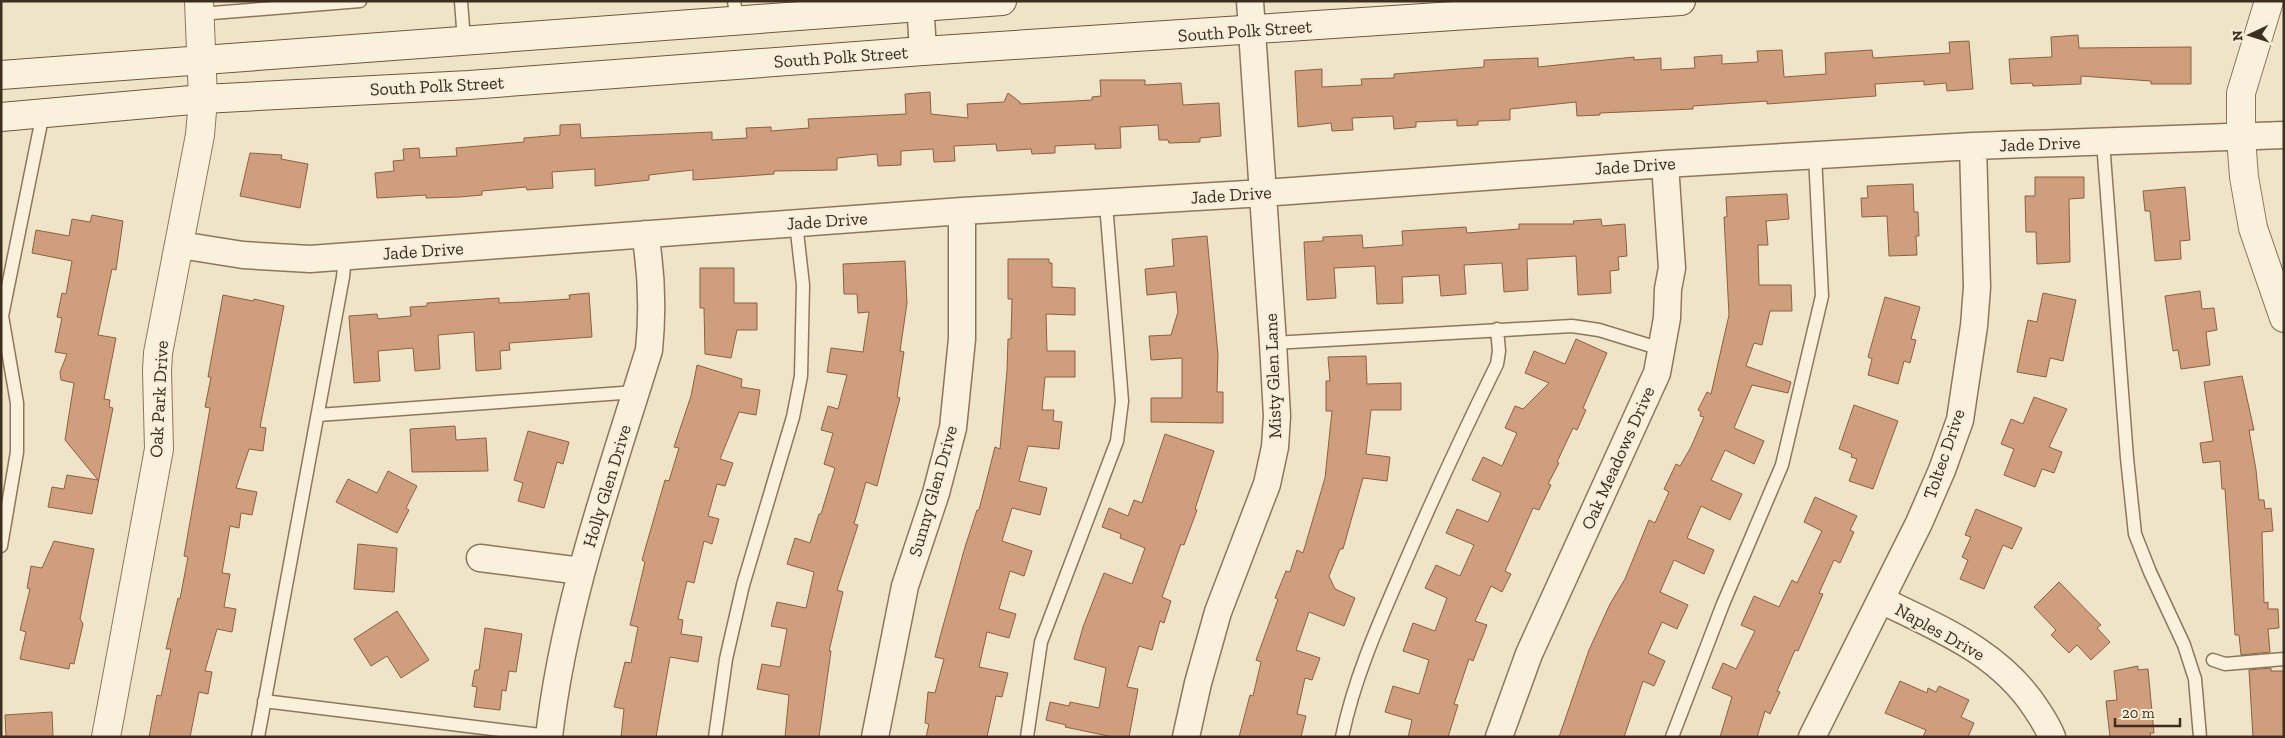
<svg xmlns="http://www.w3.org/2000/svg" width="2285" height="738" viewBox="0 0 2285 738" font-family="'Zilla Slab',serif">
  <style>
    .building { fill: #cf9f7d; stroke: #8d5f41 }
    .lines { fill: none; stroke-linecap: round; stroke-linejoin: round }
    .service-casing { stroke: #8d765c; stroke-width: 15 }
    .minor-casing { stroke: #8d765c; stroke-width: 29 }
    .tertiary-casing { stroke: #8d765c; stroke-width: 30 }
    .secondary-casing { stroke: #6f573f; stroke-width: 30 }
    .service { stroke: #faf1dc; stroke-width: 12 }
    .minor { stroke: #faf1dc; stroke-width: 26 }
    .tertiary { stroke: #faf1dc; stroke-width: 28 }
    .secondary { stroke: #faf1dc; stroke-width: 28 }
    .labels { text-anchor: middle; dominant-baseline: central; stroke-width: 4; stroke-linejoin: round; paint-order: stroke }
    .street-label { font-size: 18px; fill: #3d2e20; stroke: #f7eed8 }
  </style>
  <rect width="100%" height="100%" fill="#f0e4c8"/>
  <path class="building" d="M2078,35L2079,48L2191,47V84H2151V81L2081,76V84L2033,86L2032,83L2011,84L2009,59L2052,57L2051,37Z
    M1969,41L1973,89L1947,91L1946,83L1924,85V81L1875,84L1876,96L1767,104V101L1693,106V109L1600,113V115L1577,116L1576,102L1510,109V120L1478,121V125L1457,126V120L1416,122V127L1394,129L1393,116L1352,118L1353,130L1332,131L1331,123L1298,127L1295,71L1322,69V87L1362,85L1361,79L1394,78V74L1484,67V60L1538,58V67L1634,57V60L1661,58V70L1695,68L1694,57L1722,55V64L1758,62L1757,51L1782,50L1784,77L1826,74L1825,53L1872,50L1873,58L1950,53L1949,42Z
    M1100,80H1145V85L1181,83L1183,105L1219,103L1221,136L1200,138V142L1169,143L1168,140H1159L1158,125L1120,127L1121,148L1095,149V144L1055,146V153L1032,154L1031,149L997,151L996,144L954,146L955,161L934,162L933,149L901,151V165L878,166L877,154L837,158V170L774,171V174L693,180V170L649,175V180L595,186V169L552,172L553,188L527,190L526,187L482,191V195L460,197L426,198V195L377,198L375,173L394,171L393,161L404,160L403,149L419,148L420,158L457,156L456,148L524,142V138L560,135V125L580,124L581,138L712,132V140L747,138L746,128L771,127V131L809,128L808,119L906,114L905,94L930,92L931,114L968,118L967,104L1004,102L1008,93L1020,102V104L1092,100V97L1101,96Z
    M250,153L282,155L281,159L308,164L300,208L240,196Z
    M2035,177H2084V198L2069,199L2070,262L2037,264L2036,232H2026L2025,196H2035Z
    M1913,184L1914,212H1918L1919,236H1916L1917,255L1889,256L1887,216L1862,217L1861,198H1868L1867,186Z
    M2185,187L2190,240L2180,241L2181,259L2155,261L2150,211H2145L2143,191Z
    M1787,194L1789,219L1766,221L1768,245H1758L1759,285H1791L1792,311H1770L1762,345L1754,343L1746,366L1791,382L1788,393L1752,385L1734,428L1764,441L1754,464L1725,450L1711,480L1742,494L1730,520L1701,506L1687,538L1714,550L1704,574L1674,560L1660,592L1688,605L1677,629L1662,622L1648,653L1665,661L1654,686L1643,681L1624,737H1559L1589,650L1610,604L1625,579L1649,520L1655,523L1669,492L1664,489L1676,464L1680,466L1691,447L1704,417L1700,416L1701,412L1698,410L1707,392L1711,394L1729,315L1724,217H1727L1726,197Z
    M92,215L123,221L116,270L112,269L98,335L116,338L104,399L110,400L109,407L113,408L92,514L48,507L52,487L64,489L67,475L98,480L65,440L74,383L61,380L60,372L67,354L55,352L62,318L57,317L62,293L66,294L72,261L32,253L36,230L69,236L72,219L90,222Z
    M1601,219L1602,226L1625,224L1627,256L1618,257L1619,270L1610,271L1611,293L1578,295L1576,256L1527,259L1528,290L1504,292L1502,263L1464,265L1466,294L1441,296L1439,275L1402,277L1403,303L1377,304L1375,266L1334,268L1336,298L1307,300L1304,242L1323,241V237L1362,235L1363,248L1403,245L1402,231L1466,227L1467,233L1519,229V224H1574L1573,221Z
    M1207,236L1218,355L1217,392H1223V423L1151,422V398H1182V358L1151,360L1149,336L1171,335L1178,312L1176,292L1147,295L1145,269L1174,266L1172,239Z
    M1008,259H1049V263H1052V287L1075,288V315L1046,314L1047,351H1075V377H1045L1042,410H1054L1053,421L1062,422L1059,449L1028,446L1019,481L1047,488L1040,515L1012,508L1002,541L1032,551L1024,576L1010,571L999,609L1016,614L1009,638L987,632L979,667L1008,673L1002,697L996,696L987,737H926L929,724L925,723L928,692L935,693L944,659L935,657L940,637L965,547L977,510H979L995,447L1000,449L1007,371L1008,339H1011L1012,299H1008Z
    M905,261L907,303L900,351L904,352L897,397L900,398L877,486L866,482L854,524L858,525L837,590L843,592L829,651H831L819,737H785L789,695L757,689L762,664L780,667L787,629L771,626L777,602L806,608L814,572L787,564L795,538L810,543L819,514H821L835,468L824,464L833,433L821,430L828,406L838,409L847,375L827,372L831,348L863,352L869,312L858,313L857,294H844L843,264Z
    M700,268H734V303H757V330H737L731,358L705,354L704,308H700Z
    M2200,291L2202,309L2214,308L2217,330L2206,332L2210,365L2181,369L2178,350L2173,351L2165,296Z
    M589,293L592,337L509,343L510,350L500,351L501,369L476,371L474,332L438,335L440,369L415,371L413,348L378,351L380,381L354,383L349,316L377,314L378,319L411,316L410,307L427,306V303L499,298V303L524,302L570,299L569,295Z
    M2043,293L2076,300L2063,361L2050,358L2046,377L2017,372L2028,320L2037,322Z
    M223,295L253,301L254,299L284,306L260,427L266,428L263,451L249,449L236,488L257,492L252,515L241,513L239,528L230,526L222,573L230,574L224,607L236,609L232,632L217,629L205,671L212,672L208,694L199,692L190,737H149L157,695L161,696L171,649H166L178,598L180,599L188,557L184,556L210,408L205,407L211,377H208Z
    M1885,297L1920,307L1911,339L1916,340L1910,363L1904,361L1898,384L1868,375L1872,359L1868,357Z
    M1576,339L1607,353L1583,408L1586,410L1577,430L1573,428L1557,462L1559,463L1548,484L1551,485L1539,510L1533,508L1505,571L1511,574L1502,592L1491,586L1475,621L1487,625L1473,661L1469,659L1454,704L1458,705L1448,737H1408L1412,720L1385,712L1393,686L1419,694L1429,660L1403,651L1413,623L1435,631L1447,598L1425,588L1436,565L1460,576L1474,545L1446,533L1457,509L1488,522L1501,493L1472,480L1483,457L1502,466L1517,433L1505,428L1515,406L1523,409L1549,383L1525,373L1534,351L1565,364Z
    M1366,356L1367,384L1401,383V410H1371L1366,454L1390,457L1387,481L1363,478L1343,549H1340L1329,576L1335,589L1355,598L1344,626L1309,612L1296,650L1320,658L1312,680L1305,678L1297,714L1306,716L1301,737H1239L1250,695L1253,696L1261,662L1256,660L1278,599L1275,598L1286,571L1290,572L1297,550L1303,553L1325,478L1332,411H1326V381H1330L1328,357Z
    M697,365L742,379L741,387L760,390L756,415L739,412L720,459L733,463L725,486L717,484L708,516L719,519L712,544L704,541L694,583L687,581L678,619L683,620L681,634L702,637L698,662L670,657L656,737H621L624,709L614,707L625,662L631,663L638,627L630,625L645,562L642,560L665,480L669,481L679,448L674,447L691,396Z
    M2242,376L2254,430H2249L2256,470L2259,500H2264L2265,509L2271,508L2273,531L2262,532L2264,603L2268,602V609H2278L2279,628L2268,629L2270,652L2241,655L2239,635H2235L2225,489H2222L2220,461L2203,463L2200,443L2213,441L2204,382Z
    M2034,397L2067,409L2049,447L2062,452L2054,473L2042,469L2035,487L2004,475L2014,449L2001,444L2011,419L2023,424Z
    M1854,405L1898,421L1873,489L1849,481L1857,459L1851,457L1852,454L1839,449Z
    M455,426L456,440L486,438L488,471L412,472L410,429Z
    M528,431L569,442L563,464L557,462L544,508L518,501L523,483L514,480Z
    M1165,434L1214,451L1195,509L1197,510L1184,545L1181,544L1162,597L1171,601L1164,623L1160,621L1152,650L1139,646L1127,687L1138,689L1129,737H1113L1065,727L1066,725L1046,720L1050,702L1069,706L1070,702L1099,708L1106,668L1074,659L1083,627L1104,573L1132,584L1145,548L1120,538L1121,534L1102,527L1109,508L1128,516L1134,500L1142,503Z
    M388,471L417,486L406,508L409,510L397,533L336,502L348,479L377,493Z
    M1815,497L1857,516L1850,530L1854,532L1840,563L1834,560L1819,593L1823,594L1798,651L1795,650L1777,691L1780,692L1770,714L1765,711L1757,737H1720L1732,697L1712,688L1723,663L1736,669L1755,631L1741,625L1754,596L1779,607L1792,580L1797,583L1822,531L1804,522Z
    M1976,509L2022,528L2012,549L2003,545L1984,589L1960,579L1968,560L1962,557L1971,537L1965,535Z
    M54,541L94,549L80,619L83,624L74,664L70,663L69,669L20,659L26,632L20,630L30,589L27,588L31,566L42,568Z
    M358,544L397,548L394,592L354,589Z
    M2059,582L2101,625L2097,628L2110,642L2091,660L2077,645L2069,653L2051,635L2056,630L2034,607Z
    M397,611L429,660L401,678L387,656L371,666L354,639Z
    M485,628L522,634L516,672L509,671L506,691L502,690L500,710L474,707L477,687L472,686L475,670H479Z
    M2138,666V670L2148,669L2154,733H2150L2151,737H2110L2106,701L2117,700L2114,671Z
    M2271,668V671H2284V737H2253L2249,670Z
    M1900,681L1927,693L1928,688L1936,692L1939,686L1969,700L1961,717L1974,723L1968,737H1923L1926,730L1885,713Z
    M52,712L53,737H6L5,715Z"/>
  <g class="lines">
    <defs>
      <path id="service" d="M461,1L464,41
        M734,1L737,20
        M200,14L360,1
        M2103,142L2127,458L2135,534L2150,572L2184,645L2195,679L2200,737
        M1273,343L1572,326L1599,330L1661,349
        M318,415L636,392
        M1,546L17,452V403L2,316L43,113
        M2213,660L2225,664L2284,659
        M264,701L549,736
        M258,737L343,277L345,256
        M715,737L726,659L743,585L793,417L801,376L803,285L796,223
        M1027,737L1041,642L1117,441L1122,401L1106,204
        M1342,737C1354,679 1378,625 1401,572C1431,502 1463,433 1497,364L1499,351L1497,329
        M1672,737L1723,604L1782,465L1822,296L1815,155"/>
      <path id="minor" d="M920,1L923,51
        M180,245L243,255L310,259L962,211L1264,193L1665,164L1973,146L2284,135
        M480,558L581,571
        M1881,600C1940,629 2000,652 2037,710C2043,719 2048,727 2052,737
        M549,737C564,604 610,477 649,350C653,310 652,274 645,234
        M875,737L905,586L936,493L953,428L962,339V211
        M1186,737L1198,683L1218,612L1267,484L1275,447L1277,416L1273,343L1250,1
        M1499,737L1529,654L1657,373L1667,318L1668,289L1672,268L1665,164
        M1812,737L1919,523L1942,470L1960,420L1974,326L1977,287L1973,146"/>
      <path id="tertiary" d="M2269,1L2241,93V137L2244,177L2253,228L2284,318
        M106,737L159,449L157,371L158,353L200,135L203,99L199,1"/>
      <path id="secondary" d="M1,75L1002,1
        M1,117L203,99L469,85L923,51L1681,1"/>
    </defs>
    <use href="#service" class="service-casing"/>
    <use href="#minor" class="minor-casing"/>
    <use href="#tertiary" class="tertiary-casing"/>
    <use href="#secondary" class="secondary-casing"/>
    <use href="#service" class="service"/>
    <use href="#minor" class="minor"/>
    <use href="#tertiary" class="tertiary"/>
    <use href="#secondary" class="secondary"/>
  </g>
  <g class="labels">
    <g class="street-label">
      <text transform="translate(1245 31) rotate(-4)">South Polk Street</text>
      <text transform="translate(841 57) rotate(-4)">South Polk Street</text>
      <text transform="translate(437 86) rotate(-3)">South Polk Street</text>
      <text transform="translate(2040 144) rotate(-2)">Jade Drive</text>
      <text transform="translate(1635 166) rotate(-4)">Jade Drive</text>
      <text transform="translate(1231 195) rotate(-4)">Jade Drive</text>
      <text transform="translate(827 221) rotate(-4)">Jade Drive</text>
      <text transform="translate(423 251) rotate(-4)">Jade Drive</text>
      <text transform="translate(1273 376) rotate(-92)">Misty Glen Lane</text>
      <text transform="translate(159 399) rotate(-87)">Oak Park Drive</text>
      <text transform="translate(1944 454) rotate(-71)">Toltec Drive</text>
      <text transform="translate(1618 458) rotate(-66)">Oak Meadows Drive</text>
      <text transform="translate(607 486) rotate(-73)">Holly Glen Drive</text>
      <text transform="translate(933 491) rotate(-74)">Sunny Glen Drive</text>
      <text transform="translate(1940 632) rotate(29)">Naples Drive</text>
    </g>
  </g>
  <rect width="2285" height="738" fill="none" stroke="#3d2e20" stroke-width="5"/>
  <g transform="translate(2250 35) rotate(266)" stroke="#f7eed8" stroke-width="4" paint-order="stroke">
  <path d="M0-4L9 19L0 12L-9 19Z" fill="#3d2e20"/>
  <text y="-8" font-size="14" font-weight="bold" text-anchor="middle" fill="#3d2e20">N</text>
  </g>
  <path d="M2115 718v8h65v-8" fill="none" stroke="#3d2e20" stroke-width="2.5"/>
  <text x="2122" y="718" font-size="15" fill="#3d2e20" stroke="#f7eed8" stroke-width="4" paint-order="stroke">20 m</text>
</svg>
